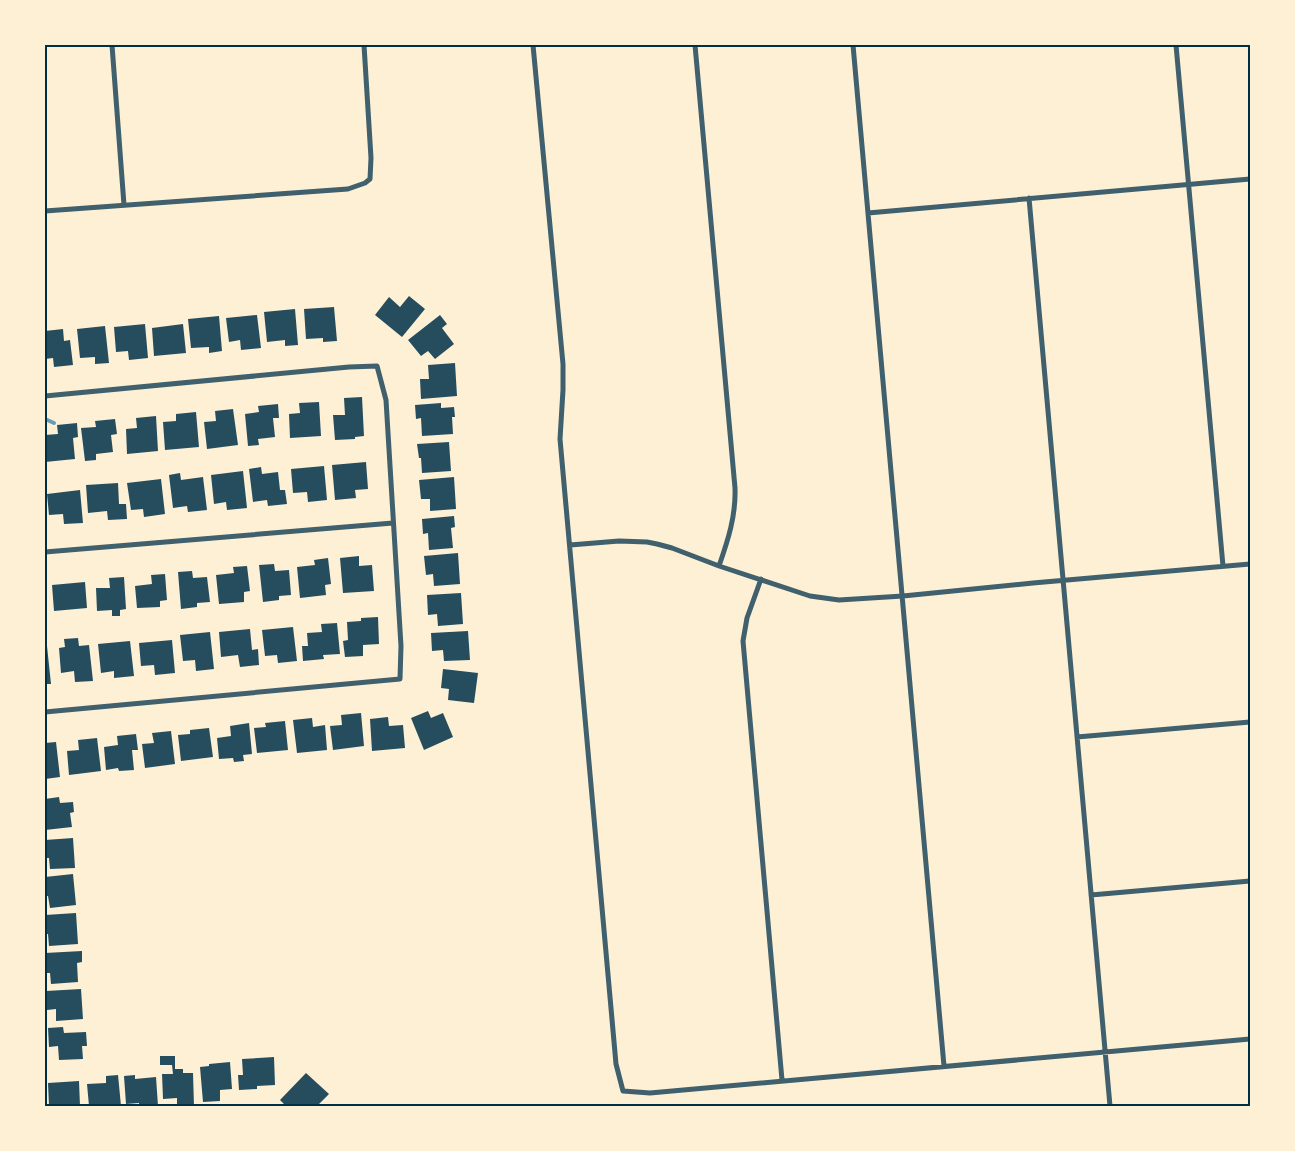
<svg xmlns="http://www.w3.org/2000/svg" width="1295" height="1151" viewBox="0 0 1295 1151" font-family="Jost,sans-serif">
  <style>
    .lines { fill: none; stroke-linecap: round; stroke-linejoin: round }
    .stream { stroke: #669bbc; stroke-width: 4 }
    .building { fill: #264d5e }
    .minor { stroke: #3f606c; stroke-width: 5 }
    .neatline { fill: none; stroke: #003049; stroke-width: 2 }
  </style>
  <rect width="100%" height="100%" fill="#fdf0d5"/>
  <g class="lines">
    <path class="stream" d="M45,419L54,423"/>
  </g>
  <path class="building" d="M409,296L425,309L402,337L375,315L389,297L400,307Z
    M334,307L337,341L323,342V338L306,339L304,309Z
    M295,309L298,345L285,346V340L267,342L264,312Z
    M257,315L261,348L241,350L240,340L229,342L226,318Z
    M440,315L447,324L442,328L454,344L435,359L428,351L421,356L408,340Z
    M219,316L222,351L209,353V347L191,348L188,319Z
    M145,324L148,358L129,360L128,351L116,352L114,327Z
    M183,324L186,353L154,356L152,328Z
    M105,326L109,363L95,364V357L80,358L77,329Z
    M63,329L64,341L70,340L73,365L54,367L53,358L45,359V331Z
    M455,363L457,396L421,399L420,379H429L428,365Z
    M362,397L364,436L355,437V439L335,440L333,415H345L344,398Z
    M319,402L321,436L290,438L289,414L300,413L299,403Z
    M441,403V408L454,407L455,417H452L453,434L422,436L421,418L416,419L415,405Z
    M278,404L279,418H273L275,437L258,439L259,445L248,446L245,414L259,412L258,406Z
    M233,409L238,445L207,449L204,422L216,421L215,411Z
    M196,412L199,447L165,450L163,422L176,421V414Z
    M156,416L158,451L127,454L126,429L137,428L136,418Z
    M115,419L117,434L111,435L113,452L96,454V460L85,461L81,428L96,427L95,421Z
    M77,423L78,437L73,438L75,459L45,462V435L58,434L57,425Z
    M449,442L451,471L422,473L421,458H419L417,444Z
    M366,462L368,489L355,490L356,498L335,500L332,465Z
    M324,466L327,500L308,502L307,492L293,493L291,469Z
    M261,467L262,474L278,472L280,490H285L287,504L268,506L267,500L253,502L249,469Z
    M243,471L247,508L227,510L226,502L214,504L211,475Z
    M180,473L181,480L203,477L207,510L188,512L187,506L173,508L169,475Z
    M454,477L456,509L430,511V499H421L419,480Z
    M161,479L165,514L144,517L143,509L131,510L127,483Z
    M118,483L119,504H126L127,519L108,520L107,511L88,513L86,485Z
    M80,490L83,523L64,524L63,514L49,515L47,494Z
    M454,516L455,527L451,528L453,548L429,550L428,533L423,534L422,519Z
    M458,553L460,584L434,586L433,574L426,575L424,556Z
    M359,556V566L372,565L374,591L343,593L340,558Z
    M328,558L331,584L325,585L326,595L300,598L297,567L315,565L314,560Z
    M274,564L275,571L289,570L291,595L279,596V600L263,602L259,565Z
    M247,566L250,591L244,592V602L219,604L216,575L234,573L233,567Z
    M192,571L193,578L207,577L210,602L197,603V607L181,609L178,572Z
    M165,574L167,600L160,601V607L137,608L135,586L152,584L151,575Z
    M124,577L126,609L120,610V616H112V610L97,611L96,588H110L109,578Z
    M85,582L87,608L54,611L52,585Z
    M461,593L463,624L438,626L437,614L428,615L427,595Z
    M378,617L379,644L363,645V656L345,657L343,641L348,640L347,622L361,621V618Z
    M337,623L340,654L323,655L324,659L303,661L302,646H308L307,633L322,632L321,624Z
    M293,627L297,661L278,663L277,655L265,656L262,630Z
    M250,629L252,650L258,649L259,665L240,667L238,655L221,657L219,632Z
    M468,631L470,660L444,661L443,650L432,651L431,633Z
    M210,632L214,669L196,671L195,660L183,661L180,635Z
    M78,638L79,646L89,645L93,681L75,682L74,671L61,673L59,648L65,647L64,639Z
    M172,640L175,673L155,675L154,665L141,666L139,643Z
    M130,641L134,676L114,678V671L101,673L98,644Z
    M45,646H47L51,684H45Z
    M443,669L478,673L474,703L448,700L449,689L441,688Z
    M428,711L431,718L443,713L453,737L424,750L411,718Z
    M361,713L364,746L333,750L330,726L342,725L341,715Z
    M388,717L389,726L403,725L405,748L372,751L370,719Z
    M312,718L313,727L325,725L327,750L297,753L293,720Z
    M285,721L288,750L257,753L254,728L266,727L265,723Z
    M249,723L252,754L243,755L244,761L234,762L233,758L219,759L217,738L231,736L230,726Z
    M209,728L213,757L181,761L178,735L190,734V730Z
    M171,731L175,764L145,768L142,744L154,743L152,733Z
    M136,734L138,750H132L134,770L119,771L118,768L106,770L104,747L118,745L117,736Z
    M97,738L101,771L69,775L67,751L79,750L78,740Z
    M56,742L60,777L45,779V743Z
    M59,797L60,803L73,802L74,812L70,813L72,827L45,830V799Z
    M73,838L75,868L50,869L49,858H45V840Z
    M73,874L76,905L50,908L48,896H45V877Z
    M76,913L78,944L49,946L48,934H45V915Z
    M82,951V962L77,963L78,982L51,984L50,973H45V953Z
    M81,989L83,1019L56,1021V1009L47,1010L46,991Z
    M63,1027L64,1033L86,1032L87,1046H82L83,1059L59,1060L58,1046L49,1047L48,1028Z
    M160,1056H175V1069H183V1073H193L194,1106H177V1098L163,1099L162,1074H173L172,1065H160Z
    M274,1057L275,1085L257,1086V1089L239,1090L238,1075H243L242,1059Z
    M230,1062L232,1089L220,1090V1101L203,1102L200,1067L209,1066V1064Z
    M306,1073L329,1094L317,1106H286L280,1100Z
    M118,1075L121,1106H89L87,1084L106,1083V1076Z
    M135,1075V1079L156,1077L158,1106H139V1103L126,1104L124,1076Z
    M79,1081L80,1106H49L48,1083Z"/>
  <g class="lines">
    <path class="minor" d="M112,45L124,205
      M533,45L563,364V390L560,439L616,1064L623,1091L650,1093L1250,1039
      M695,45L735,488C736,516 728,540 719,566
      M853,45L944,1066
      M1176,45L1223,566
      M1029,198L1110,1106
      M45,211L348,189L365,183L370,179L371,158L364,45
      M868,213L1250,179
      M45,396L349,367L377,366L386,400L401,646L400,679L45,712
      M570,545L619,541L647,542L657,544L672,548L719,566L810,596L839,600L903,596L1033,583L1250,564
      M45,552L393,523
      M761,579L747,618L743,641L782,1080
      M1077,737L1250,722
      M1091,895L1250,881"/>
  </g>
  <rect width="1295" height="1151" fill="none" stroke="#fdf0d5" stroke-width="92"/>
  <rect x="46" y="46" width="1203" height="1059" class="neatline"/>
</svg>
